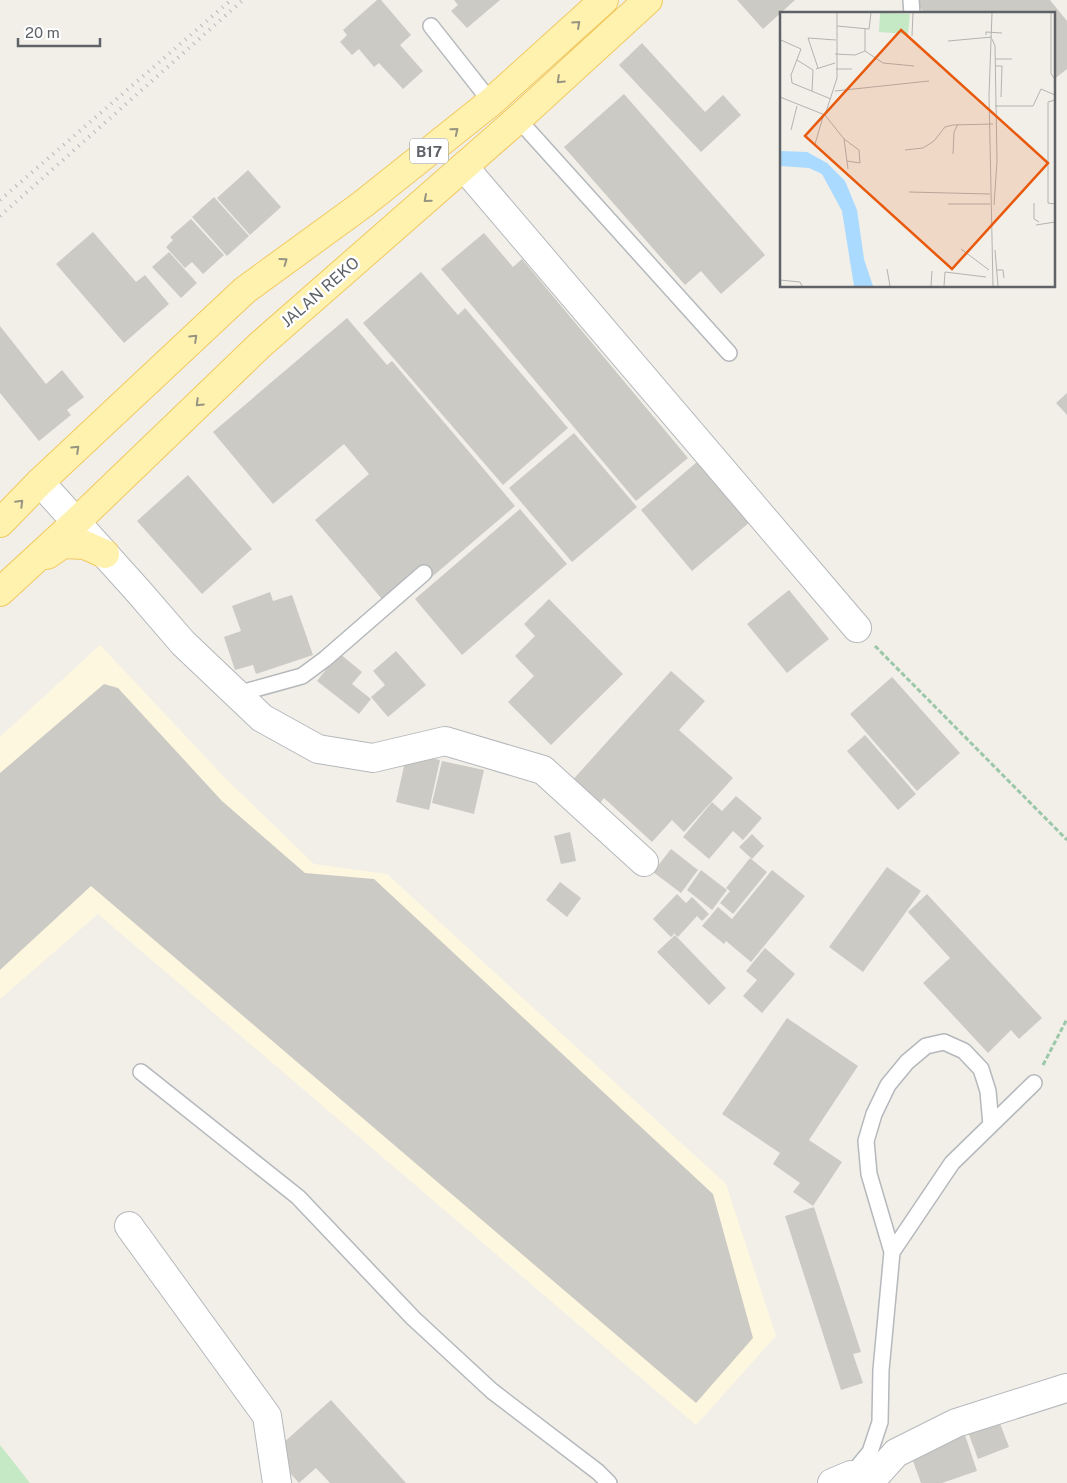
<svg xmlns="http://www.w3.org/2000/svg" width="1067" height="1483" viewBox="0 0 1067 1483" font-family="'Public Sans',sans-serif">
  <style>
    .commercial { fill: #fef7e0 }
    .green { fill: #c5e8c5 }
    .building { fill: #cccac5 }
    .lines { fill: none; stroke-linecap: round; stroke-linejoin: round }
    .lane-casing { stroke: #b5b8bc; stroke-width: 18 }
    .street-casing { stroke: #b5b8bc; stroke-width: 30 }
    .primary-casing { stroke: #f2c960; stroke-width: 30 }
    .path { stroke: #9cc7a9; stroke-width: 3; stroke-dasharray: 5 2.5; stroke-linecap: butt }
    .lane { stroke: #fff; stroke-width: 15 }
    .street { stroke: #fff; stroke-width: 28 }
    .primary { stroke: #fff2af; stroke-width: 28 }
    .rail { stroke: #b6b7b8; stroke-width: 4; stroke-dasharray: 1 6; stroke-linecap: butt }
    .oneway { stroke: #979581 }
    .labels { text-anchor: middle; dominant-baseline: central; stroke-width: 5; stroke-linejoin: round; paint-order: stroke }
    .shield { fill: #fff; stroke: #8f9295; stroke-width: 1 }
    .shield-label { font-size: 15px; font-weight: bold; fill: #5f6368 }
    .street-label { font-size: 16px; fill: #5f6368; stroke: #fff }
    .inset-road { fill: none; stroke: #b3b3b1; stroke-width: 1 }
    .view { fill: #e8590c; fill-opacity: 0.15; stroke: #e8590c; stroke-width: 2.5 }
    .inset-edge { fill: none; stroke: #5f6368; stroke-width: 2.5 }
  </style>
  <rect width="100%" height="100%" fill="#f1efe8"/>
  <path class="commercial" d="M100,645L226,779L314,864L387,874L726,1184L776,1336L696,1425L98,914L0,999V737Z"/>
  <path class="green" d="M0,1445L30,1483H0Z"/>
  <path class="building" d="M377,0H381L411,35L400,45L423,71L403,89L379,63L374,67L359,49L352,55L340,42L347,35L343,30Z
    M454,0H500L467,28L451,11L458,5Z
    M737,0H795L763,29Z
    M914,0H1050L1067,21V69L1053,80V14H925Z
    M642,43L705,112L723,95L741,115L701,152L619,65Z
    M624,94L765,255L721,294L701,271L685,285L564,147Z
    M248,170L281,207L250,235L217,198Z
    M214,197L249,236L227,256L192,217Z
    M191,219L224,255L203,274L192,262L185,268L166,247L173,240L170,237Z
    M93,232L136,282L145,275L169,304L124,343L56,264Z
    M484,233L513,267L522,259L688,458L636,501L441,269Z
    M169,252L197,283L181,298L152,267Z
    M421,272L458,315L465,308L568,428L503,485L363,323Z
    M347,318L387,365L392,361L515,506L392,611L315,520L369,474L344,444L273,504L213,432Z
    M0,326L46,384L62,370L84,397L67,410L71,415L39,441L0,393Z
    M1067,393V415L1056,403Z
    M574,433L637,507L572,562L509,488Z
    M705,455L757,516L692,571L641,510Z
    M188,475L252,549L202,594L137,521Z
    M520,509L567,564L462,655L415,599Z
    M789,590L829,639L787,673L747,624Z
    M270,592L273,601L292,595L313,655L256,674L253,665L235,670L224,637L241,631L232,606Z
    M549,599L623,674L551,745L508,702L534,676L515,656L535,636L524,624Z
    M396,651L426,685L388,717L371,697L385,685L373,671Z
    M339,653L362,672L352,684L371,699L359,714L317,681Z
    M671,671L705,701L679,730L733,778L684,832L672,820L652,842L604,798L596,808L569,784Z
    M892,677L960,753L917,791L850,714Z
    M104,684L118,688L222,801L305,873L374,879L713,1194L753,1338L696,1403L91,886L0,970V773Z
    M865,735L916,794L898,810L847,751Z
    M407,753L440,760L429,810L396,802Z
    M442,761L484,770L474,814L432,803Z
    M736,796L762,818L743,840L733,831L709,859L683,837L712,802L722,811Z
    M570,832L576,861L561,864L554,836Z
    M752,834L764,846L752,859L739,847Z
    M671,849L698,870L681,893L653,872Z
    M750,858L767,872L733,914L720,903L730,891L726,888Z
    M887,867L921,891L863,972L829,947Z
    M701,870L727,890L712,910L687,890Z
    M772,870L805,896L751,962L726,941L724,944L702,926L718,907L732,919Z
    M560,882L581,898L567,917L546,900Z
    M677,894L686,903L692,897L709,914L702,921L697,916L678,937L673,932L674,934L671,937L653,919Z
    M927,894L1042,1018L1019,1039L1011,1030L988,1053L923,983L950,958L908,912Z
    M675,935L726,988L709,1005L657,952Z
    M765,948L795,974L762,1013L743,996L757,980L746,971Z
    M787,1018L858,1066L809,1140L842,1162L813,1206L793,1192L800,1183L773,1164L780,1153L722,1114Z
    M814,1207L861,1352L853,1354L863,1383L841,1390L785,1216Z
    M331,1400L406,1483H330L316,1468L299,1483L272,1453Z
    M996,1413L1009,1447L978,1459L965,1424Z
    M964,1432L977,1471L942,1483H921L909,1450Z"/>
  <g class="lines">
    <defs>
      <path id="lane" d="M911,0L912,14
        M431,26L491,102
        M518,119L729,353
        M237,694L302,676L325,659L424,573
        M141,1072L298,1197L413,1318L492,1391L598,1472L609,1483
        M892,1252L952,1163L1034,1083
        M858,1478L851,1475L870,1452L880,1422L881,1370L892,1252L869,1174L866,1141L874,1114L888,1085L907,1062L926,1046L944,1042L964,1051L981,1069L988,1091L991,1125"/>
      <path id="street" d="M464,167L857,628
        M40,482L139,592L183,643L262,718L318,749L373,758L445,741L543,770L644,862
        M129,1226L267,1416L277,1483
        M832,1483L851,1475
        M869,1483L896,1453L956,1423L1066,1388"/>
      <path id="primary" d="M0,523L40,482L245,290L363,204L491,102L604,0
        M47,555L63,544L85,545L105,554
        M0,592L76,522L260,345L518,119L648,0"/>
    </defs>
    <use href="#lane" class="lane-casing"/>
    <use href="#street" class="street-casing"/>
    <use href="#primary" class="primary-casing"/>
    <path class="path" d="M875,646L1067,840
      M1043,1065L1067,1019"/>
    <use href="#lane" class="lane"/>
    <use href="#street" class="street"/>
    <use href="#primary" class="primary"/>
    <path class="rail" d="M0,200L231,0
      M0,216L243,0"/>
  </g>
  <defs><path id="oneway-chevron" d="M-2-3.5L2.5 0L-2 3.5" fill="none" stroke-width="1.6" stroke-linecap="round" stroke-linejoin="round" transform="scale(1.25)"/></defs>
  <g class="oneway">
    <use href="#oneway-chevron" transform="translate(577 24) rotate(-42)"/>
    <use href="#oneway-chevron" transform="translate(560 80) rotate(137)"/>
    <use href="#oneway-chevron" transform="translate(455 131) rotate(-39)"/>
    <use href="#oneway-chevron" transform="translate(427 199) rotate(139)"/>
    <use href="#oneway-chevron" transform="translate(284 261) rotate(-36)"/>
    <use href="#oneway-chevron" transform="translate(194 338) rotate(-43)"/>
    <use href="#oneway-chevron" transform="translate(199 403) rotate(136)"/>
    <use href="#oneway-chevron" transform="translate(76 449) rotate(-43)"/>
    <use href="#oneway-chevron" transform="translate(20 503) rotate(-45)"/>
  </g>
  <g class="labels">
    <rect class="shield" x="410" y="138.5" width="38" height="25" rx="4"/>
    <g class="shield-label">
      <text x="429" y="151">B17</text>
    </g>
    <g class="street-label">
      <text transform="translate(320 292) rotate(-41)">JALAN REKO</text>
    </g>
  </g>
  <g transform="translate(780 12)">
    <rect width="275" height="275" fill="#f1efe8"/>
    <path d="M100,1L130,2L128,22L99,20Z" fill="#c5e8c5"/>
    <path d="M0,139L27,140L47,151L65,169L77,198L84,247L93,274H74L62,199L42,162L29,156L0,154Z" fill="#aadaff"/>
    <path class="inset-road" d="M57,1V66L45,103L64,127L79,138L80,151L67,149M212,1L209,83L213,274M271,1V62L275,67M57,14L89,17L91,1M85,17V39L103,51L134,54M206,23V20L222,21M132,24L133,1M212,27L215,34L217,149L214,193M168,29L212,25M0,31L1,28L21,37L11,63L12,71L51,87M55,42L75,43L85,39M215,47H232M17,48L33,58L32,79M215,54H222L221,85M38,56L28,26L56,28M36,57L55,51M56,57H72M55,79L149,69M0,85L45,103M275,88L268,90V191L275,192M215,94H253L261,77L275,83M11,118L17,94M64,127L68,157M35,132L43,105M125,138L143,136L154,129L165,115L173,113L213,112M173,142L174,120L178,112M129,180L210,182M254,191V207L259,210M168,192H210M256,213L275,210M181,237L209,258M215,238L218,274M107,257L110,274M216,258H223L224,266M0,268L20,270L22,274M151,274L152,259M164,274L165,260L206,265"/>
    <path class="view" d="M121,18L268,151L172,257L25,124Z"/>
    <rect width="275" height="275" class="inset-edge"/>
  </g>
  <path d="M18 38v8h82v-8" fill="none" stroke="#5f6368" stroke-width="2.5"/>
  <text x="25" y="38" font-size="15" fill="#5f6368" stroke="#ffffff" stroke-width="4" paint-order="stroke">20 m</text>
</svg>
